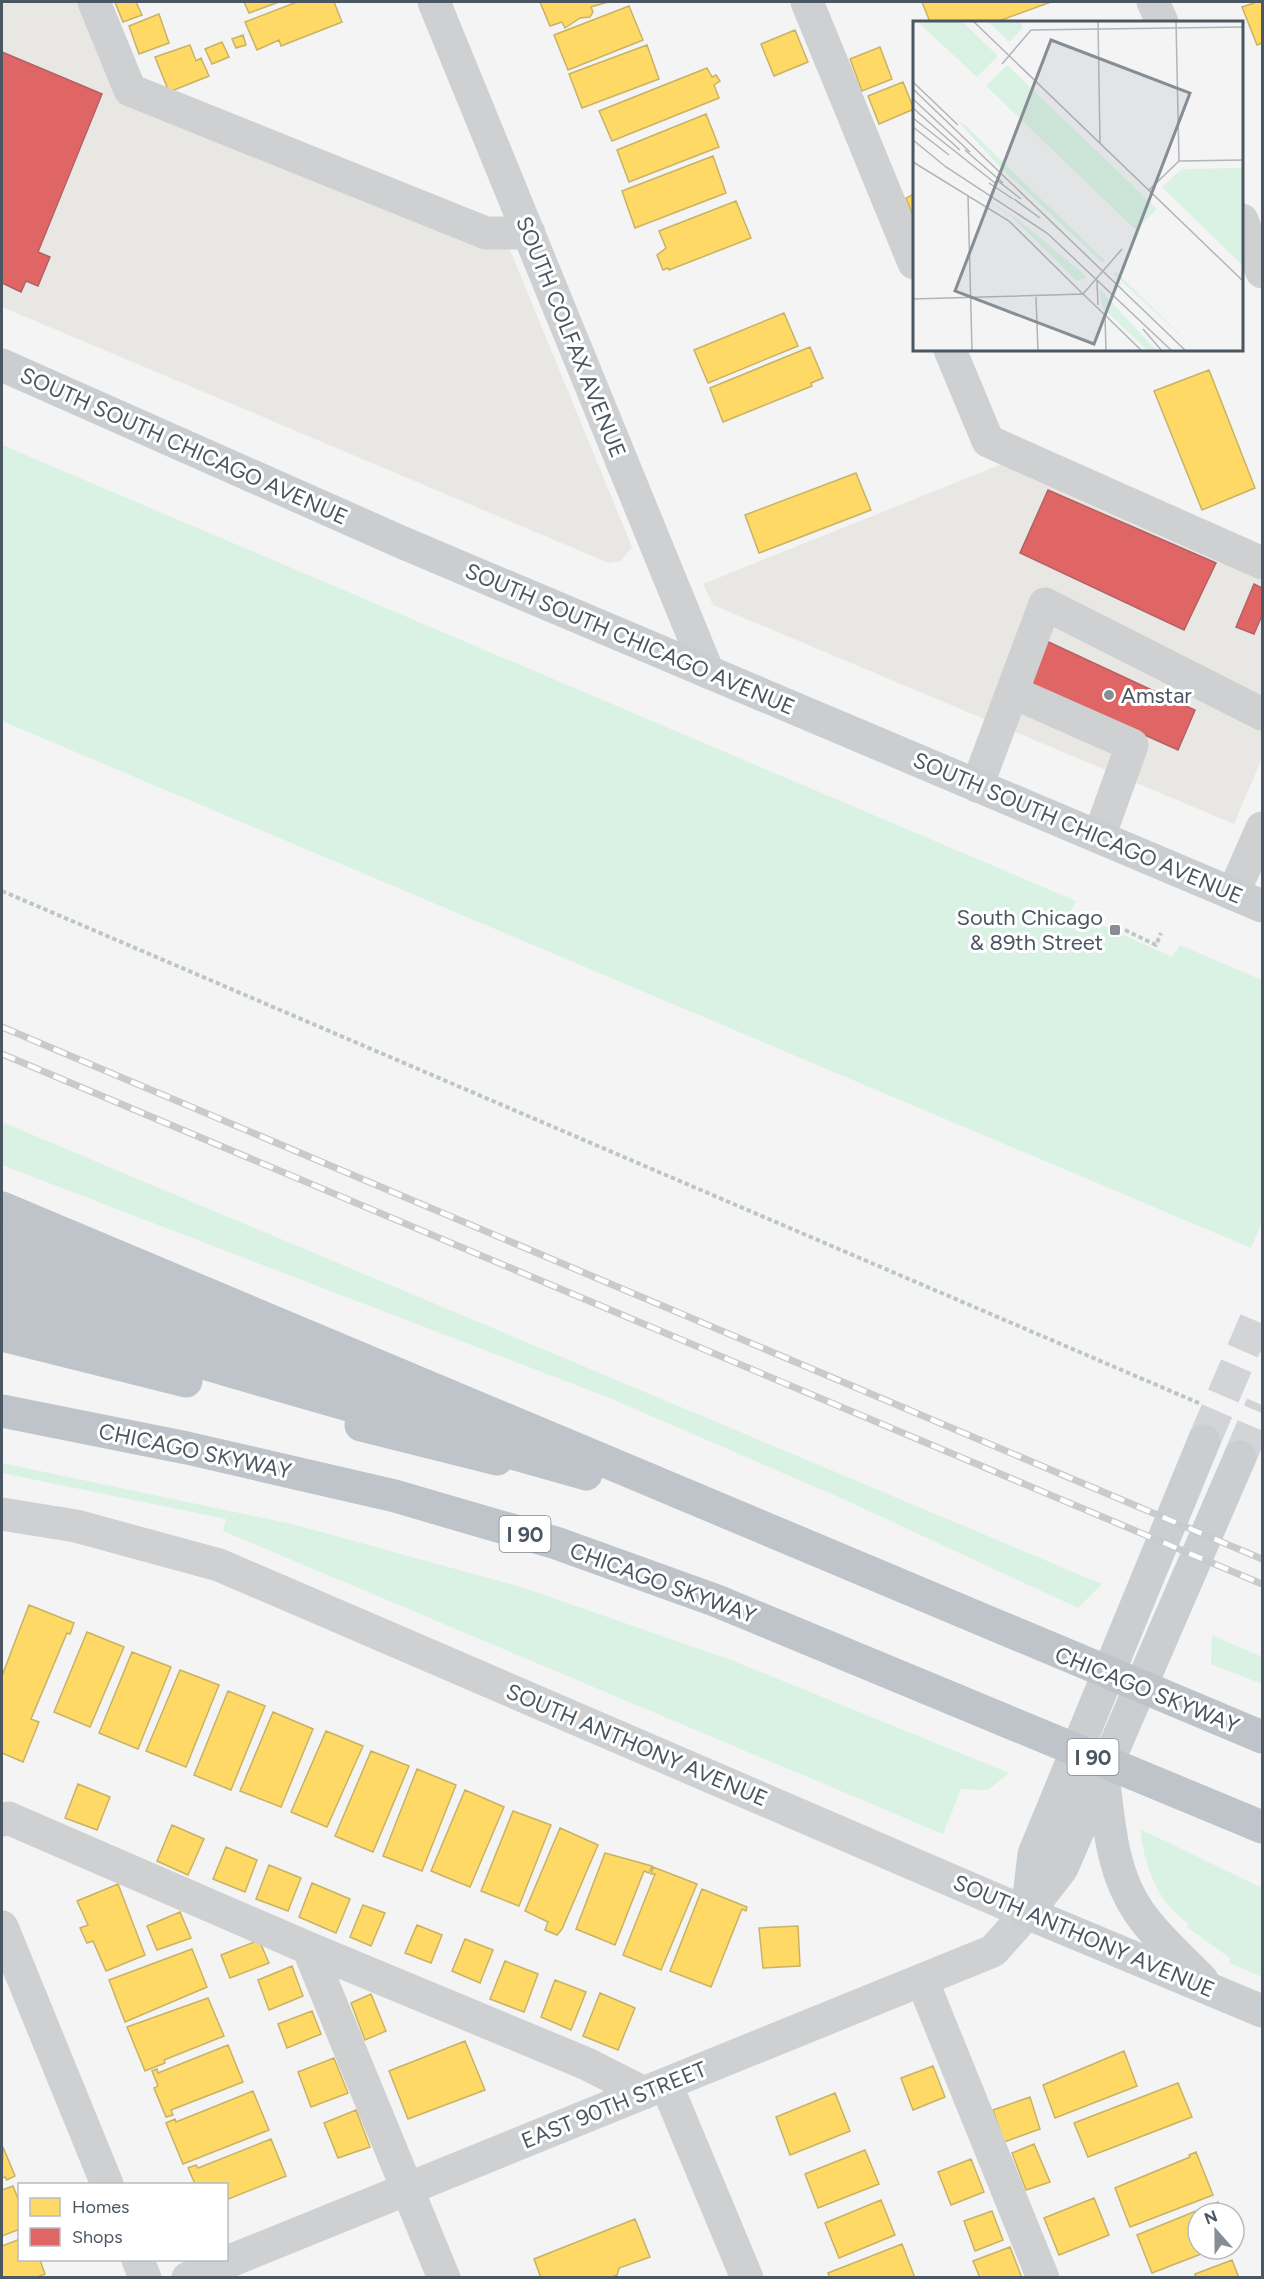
<svg xmlns="http://www.w3.org/2000/svg" width="1264" height="2279" viewBox="0 0 1264 2279" font-family="Figtree,sans-serif">
  <style>
    .commercial { fill: #e8e7e3 }
    .green { fill: #d9f2e3 }
    .homes { fill: #ffd966; stroke: #c9b264; stroke-width: 1.5 }
    .shops { fill: #e06666; stroke: #b36164; stroke-width: 1.5 }
    .lines { fill: none; stroke-linecap: round; stroke-linejoin: round }
    .major-tunnel { stroke: #d2d4d7; stroke-width: 33; stroke-dasharray: 33 16; stroke-linecap: butt }
    .path { stroke: #bcc7c4; stroke-width: 4; stroke-dasharray: 4.5 3; stroke-linecap: butt }
    .minor { stroke: #ced0d2; stroke-width: 33 }
    .major { stroke: #caced1; stroke-width: 33 }
    .highway { stroke: #bec4c9; stroke-width: 33 }
    .rail-casing { stroke: #c9cacc; stroke-width: 7 }
    .rail { stroke: #fff; stroke-width: 4.5; stroke-dasharray: 14; stroke-linecap: butt }
    .poi-dot { fill: #868d94; stroke: #fff; stroke-width: 2 }
    .labels { text-anchor: middle; dominant-baseline: central; stroke-width: 6; stroke-linejoin: round; paint-order: stroke }
    .shield { fill: #fff; stroke: #808990; stroke-width: 1.5 }
    .shield-label { font-size: 21px; font-weight: bold; fill: #4a5661 }
    .street-label { font-size: 22px; fill: #4a5661; stroke: #fff }
    .poi-label { font-size: 22px; fill: #4a5661; stroke: #fff; text-anchor: start }
    .inset-road { fill: none; stroke: #b0b5b9; stroke-width: 1.5 }
    .view { fill: #868d94; fill-opacity: 0.15; stroke: #868d94; stroke-width: 3 }
    .inset-edge { fill: none; stroke: #4a5661; stroke-width: 3 }
  </style>
  <rect width="100%" height="100%" fill="#f4f4f4"/>
  <path class="commercial" d="M2,2H94L130,90L503,233L632,547L621,561L609,563L2,307Z
    M1022,456L1262,563V758L1234,824L713,605L703,584Z"/>
  <path class="green" d="M2,445L1076,901L1071,911L1172,957L1180,945L1262,980V1221L1251,1248L2,721Z
    M2,1122L1102,1584L1078,1608L841,1498L607,1397L2,1165Z
    M2,1463L292,1524L521,1587L731,1660L1009,1773L988,1790L961,1789L943,1834L223,1531L226,1519L2,1473Z
    M1212,1635L1262,1657V1684L1211,1664Z
    M1140,1829L1262,1888V1977L1229,1963L1230,1958L1187,1927L1188,1923C1156,1901 1145,1866 1140,1829Z"/>
  <path class="homes" d="M115,2H136L142,15L123,22Z
    M244,2H279L249,13Z
    M297,2H334L342,22L281,46L279,40L257,50L245,22Z
    M540,2H608L591,7L593,12L590,17L580,18L565,28L562,22L550,26Z
    M922,2H1051L996,22H930Z
    M1257,2H1262V43L1257,45L1242,7Z
    M629,6L643,40L568,70L554,35Z
    M159,14L169,43L139,54L129,26Z
    M795,30L808,62L774,76L761,44Z
    M243,35L246,45L236,48L232,39Z
    M222,42L229,57L212,64L205,49Z
    M190,45L196,61L201,58L209,76L169,92L155,57Z
    M647,45L659,79L582,108L569,74Z
    M880,47L892,79L862,91L850,59Z
    M707,68L712,77L716,75L720,81L714,85L719,98L612,141L599,111Z
    M903,82L914,109L879,124L868,96Z
    M706,114L719,147L629,182L617,150Z
    M713,156L726,193L635,228L622,191Z
    M914,194V219L906,198Z
    M736,201L751,238L669,270L668,268L663,270L657,255L666,248L659,231Z
    M784,313L798,346L708,383L694,350Z
    M810,347L823,378L811,383L812,386L723,422L710,388Z
    M1209,370L1255,488L1202,510L1154,391Z
    M856,473L871,510L759,553L745,515Z
    M29,1605L74,1623L70,1634L67,1633L31,1719L39,1722L23,1762L2,1753V1676Z
    M87,1632L124,1647L90,1727L54,1712Z
    M132,1652L171,1667L138,1749L99,1733Z
    M180,1670L219,1685L186,1767L146,1751Z
    M228,1691L265,1706L231,1790L194,1775Z
    M273,1712L313,1729L281,1807L240,1791Z
    M326,1731L363,1746L327,1827L291,1812Z
    M371,1751L409,1766L373,1852L335,1836Z
    M417,1769L456,1785L422,1871L383,1856Z
    M78,1784L110,1797L97,1830L65,1818Z
    M465,1790L504,1807L470,1887L431,1871Z
    M513,1811L551,1825L519,1906L481,1891Z
    M172,1825L204,1839L188,1875L157,1861Z
    M560,1828L598,1845L562,1929L557,1935L545,1930L548,1922L525,1911Z
    M226,1847L257,1860L245,1892L213,1879Z
    M605,1853L652,1866L649,1873L644,1871L615,1945L576,1929Z
    M269,1865L301,1878L288,1911L256,1899Z
    M653,1867L697,1884L661,1970L623,1955L655,1874H651Z
    M312,1883L350,1899L336,1933L299,1917Z
    M118,1884L145,1955L106,1971L93,1941L87,1943L80,1928L88,1925L77,1901Z
    M702,1889L747,1907L746,1911L742,1909L711,1987L670,1971Z
    M363,1905L385,1913L371,1946L350,1937Z
    M180,1912L191,1938L157,1950L147,1926Z
    M417,1925L442,1935L431,1963L405,1953Z
    M798,1926L800,1966L763,1968L759,1928Z
    M465,1939L493,1950L480,1983L452,1971Z
    M259,1940L269,1963L230,1978L221,1955Z
    M192,1949L207,1987L125,2022L109,1980Z
    M505,1961L538,1974L524,2012L490,1999Z
    M292,1966L303,1996L269,2010L258,1980Z
    M555,1980L586,1992L571,2030L541,2017Z
    M600,1993L635,2008L618,2050L583,2036Z
    M371,1994L386,2031L365,2040L351,2003Z
    M208,1998L224,2036L164,2060L165,2063L145,2071L127,2027Z
    M312,2011L321,2034L287,2048L278,2024Z
    M465,2041L485,2090L408,2119L389,2071Z
    M228,2045L243,2082L171,2110L173,2115L166,2117L154,2088L158,2086L152,2071L157,2069L158,2073Z
    M1124,2051L1137,2086L1055,2118L1043,2085Z
    M334,2058L348,2093L311,2107L298,2072Z
    M933,2066L945,2097L913,2110L901,2078Z
    M1178,2083L1192,2117L1088,2157L1074,2123Z
    M253,2091L269,2130L183,2164L166,2123L175,2119L176,2122Z
    M835,2093L850,2131L790,2155L776,2117Z
    M1030,2097L1040,2129L1004,2142L993,2110Z
    M356,2110L370,2147L338,2158L324,2123Z
    M271,2139L286,2176L226,2200V2184H195L188,2168L196,2165L198,2168Z
    M1034,2144L1050,2182L1026,2190L1012,2153Z
    M3,2147L15,2176L7,2180L5,2177L2,2178Z
    M865,2150L879,2184L818,2208L805,2174Z
    M1196,2152L1213,2195L1130,2227L1115,2188L1190,2157L1189,2155Z
    M971,2159L984,2192L951,2205L938,2172Z
    M13,2186L20,2204V2229L2,2236V2190Z
    M1094,2198L1109,2235L1059,2255L1044,2218Z
    M881,2200L895,2235L839,2258L825,2223Z
    M1218,2202L1222,2213H1198V2249H1214L1152,2273L1137,2235Z
    M992,2211L1003,2240L975,2251L964,2221Z
    M635,2219L650,2257L619,2268L617,2275L610,2278H541L534,2259Z
    M20,2239V2260H40L45,2274L35,2278H2V2246Z
    M902,2244L915,2278H830L828,2273Z
    M1010,2247L1022,2278H980L973,2261Z
    M1232,2260L1239,2278H1196L1195,2274Z"/>
  <path class="shops" d="M2,52L102,94L38,252L50,257L38,286L26,281L21,292L2,283Z
    M1048,490L1216,563L1184,630L1020,553Z
    M1254,584L1262,588V615L1254,634L1236,627Z
    M1040,638L1195,710L1178,750L1022,680Z"/>
  <g class="lines">
    <path class="major-tunnel" d="M1204,1441L1262,1306
      M1240,1457L1262,1405"/>
    <path class="path" d="M2,891L1201,1404
      M1125,930L1156,945L1161,933"/>
    <path class="minor" d="M94,2L130,90L486,233H529
      M434,2L708,672
      M807,2L914,263
      M1153,2L1162,22
      M1242,220L1262,272
      M950,350L988,441L1262,563
      M1012,692L1132,745L1099,837
      M977,786L1045,604L1262,714
      M1233,894L1262,828
      M2,1514L76,1526L219,1565L1027,1913L993,1951L188,2278
      M2,1820L8,1818L308,1948L587,2064L644,2093
      M2,1927L107,2184
      M308,1948L444,2278
      M922,1980L1043,2278
      M666,2084L747,2278
      M138,2260L145,2278"/>
    <path class="major" d="M2,365L401,542L1262,906
      M1103,1775C1109,1822 1111,1872 1139,1912C1156,1937 1181,1958 1202,1980
      M1027,1913L1034,1854L1204,1441
      M1027,1913L1062,1868L1240,1457
      M1027,1913L1262,2011"/>
    <path class="highway" d="M2,1208L1262,1737
      M2,1243L253,1337
      M2,1275L212,1344
      M2,1305L390,1417
      M2,1335L186,1381
      M227,1338L416,1405
      M392,1404L502,1440
      M2,1411L187,1448L395,1496L556,1543L717,1601L1262,1827
      M361,1425L497,1459
      M477,1443L586,1474"/>
    <defs>
      <path id="rail" d="M2,1027L1262,1559
        M2,1054L1262,1584"/>
    </defs>
    <use href="#rail" class="rail-casing"/>
    <use href="#rail" class="rail"/>
  </g>
  <g class="poi-dot">
    <circle cx="1109" cy="695" r="6"/>
    <rect x="1109" y="924" width="12" height="12" rx="3"/>
  </g>
  <g class="labels">
    <g class="shield">
      <rect x="499.5" y="1516" width="51" height="36" rx="4.5"/>
      <rect x="1067.5" y="1739" width="51" height="36" rx="4.5"/>
    </g>
    <g class="shield-label">
      <text x="525" y="1534">I 90</text>
      <text x="1093" y="1757">I 90</text>
    </g>
    <g class="street-label">
      <text transform="translate(571 337) rotate(68)">SOUTH COLFAX AVENUE</text>
      <text transform="translate(184 446) rotate(24)">SOUTH SOUTH CHICAGO AVENUE</text>
      <text transform="translate(630 639) rotate(23)">SOUTH SOUTH CHICAGO AVENUE</text>
      <text transform="translate(1078 828) rotate(23)">SOUTH SOUTH CHICAGO AVENUE</text>
      <text transform="translate(195 1451) rotate(12)">CHICAGO SKYWAY</text>
      <text transform="translate(663 1583) rotate(20)">CHICAGO SKYWAY</text>
      <text transform="translate(1147 1690) rotate(22)">CHICAGO SKYWAY</text>
      <text transform="translate(637 1745) rotate(23)">SOUTH ANTHONY AVENUE</text>
      <text transform="translate(1084 1936) rotate(23)">SOUTH ANTHONY AVENUE</text>
      <text transform="translate(614 2105) rotate(-22)">EAST 90TH STREET</text>
    </g>
    <g class="poi-label">
      <text x="1121" y="695">Amstar</text>
      <text x="1103" y="917" text-anchor="end">South Chicago<tspan x="1103" dy="25">&amp; 89th Street</tspan></text>
    </g>
  </g>
  <g transform="translate(913 21)">
    <rect width="330" height="330" fill="#f4f4f4"/>
    <path d="M4,0H49L85,35L64,56ZM74,0H108L109,8L96,21ZM94,44L244,188L223,209L73,65ZM43,98L53,105L192,240L189,241L85,144ZM6,136L106,199L174,256L164,260L98,195ZM330,147V245L249,166L269,148ZM202,250L249,296L284,330L201,253ZM186,268L244,330H235L190,287Z" fill="#d9f2e3"/>
    <path class="inset-road" d="M60,0L330,260M185,0L187,123M263,0L266,140M118,9L330,6M89,43L118,9M0,61L45,104M0,68L273,330M0,78L57,131M0,87L47,129M0,97L82,162M0,106L36,134M0,119L33,146L134,212L259,330M52,129L90,162M0,141L96,200L170,273L0,278M85,160L108,178M76,162L100,178M236,169L266,140L330,139M55,175L59,330M101,178L127,197M184,260L185,284M170,273L192,294L193,330M170,273L209,228M123,276L125,330M192,294L229,330M230,308L249,330"/>
    <path class="view" d="M138,19L277,72L181,323L42,270Z"/>
    <rect width="330" height="330" class="inset-edge"/>
  </g>
  <rect width="1264" height="2279" fill="none" stroke="#4a5661" stroke-width="6"/>
  <rect x="18" y="2183" width="210" height="78" fill="#ffffff" stroke="#b7bbc0" stroke-width="1.5"/>
  <rect x="30" y="2198" width="30" height="18" fill="#ffd966" stroke="#b7bbc0" stroke-width="1.5"/>
  <text x="72" y="2213" font-size="18" fill="#4a5661">Homes</text>
  <rect x="30" y="2228" width="30" height="18" fill="#e06666" stroke="#b7bbc0" stroke-width="1.5"/>
  <text x="72" y="2243" font-size="18" fill="#4a5661">Shops</text>
  <g transform="translate(1216 2231) rotate(339)"><circle r="28" fill="#ffffff" stroke="#b7bbc0" stroke-width="1.5"/>
  <path d="M0-4.5L10 22L0 15L-10 22Z" fill="#868d94"/>
  <text y="-9" font-size="16" font-weight="bold" text-anchor="middle" fill="#4a5661">N</text>
  </g>
</svg>
